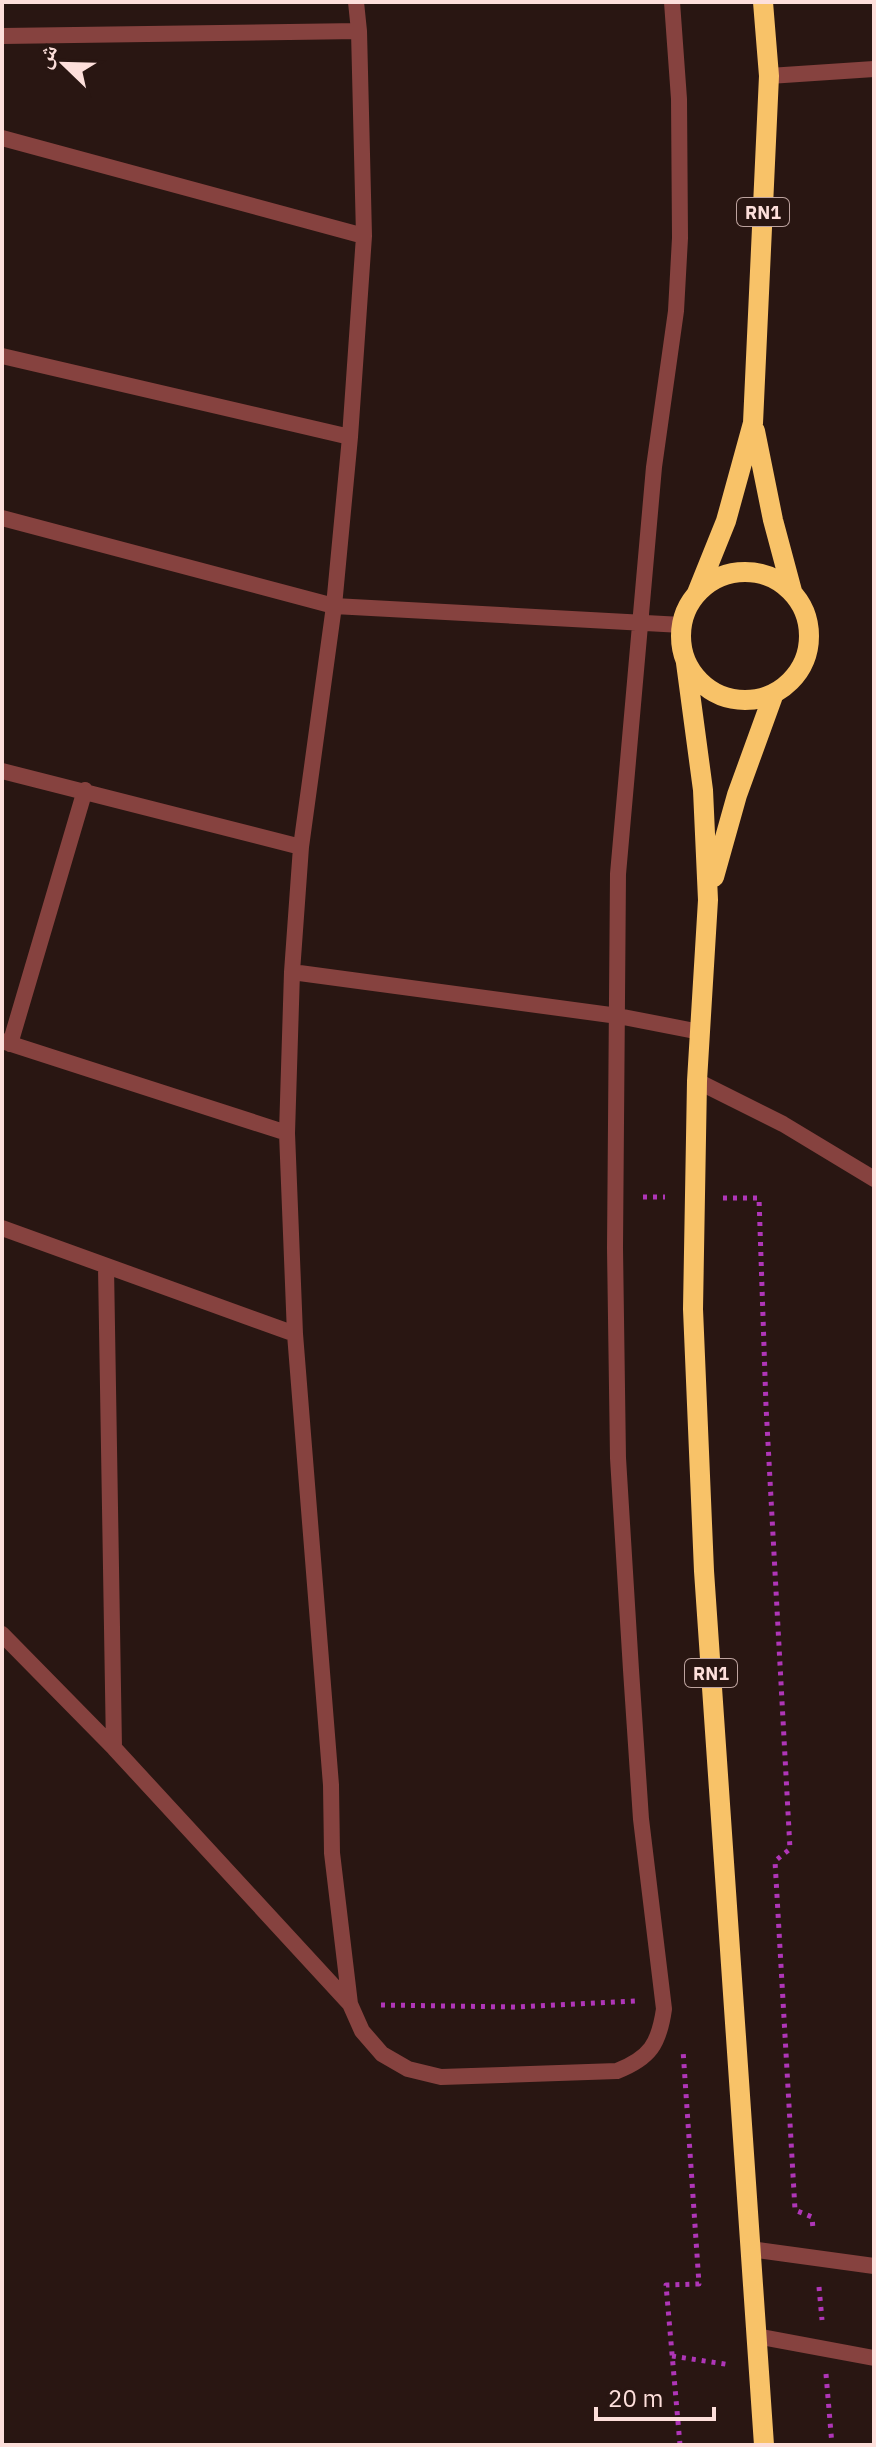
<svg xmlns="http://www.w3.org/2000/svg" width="876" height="2447" viewBox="0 0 876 2447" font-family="'IBM Plex Sans','Noto Naskh Arabic',sans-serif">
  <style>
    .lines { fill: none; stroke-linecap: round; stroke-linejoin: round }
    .path { stroke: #af36b7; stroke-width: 5; stroke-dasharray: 4 6; stroke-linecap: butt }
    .lane { stroke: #86423f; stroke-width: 16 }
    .street { stroke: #86423f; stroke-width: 16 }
    .primary { stroke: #f8c268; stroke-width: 20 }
    .labels { text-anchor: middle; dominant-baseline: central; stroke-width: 7; stroke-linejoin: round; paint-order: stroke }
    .shield { fill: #291612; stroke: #bda39f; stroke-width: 2 }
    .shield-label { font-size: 18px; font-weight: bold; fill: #fddfdb }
  </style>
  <rect width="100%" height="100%" fill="#291612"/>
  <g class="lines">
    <path class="path" d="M643,1197H665
      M723,1198H759L766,1406L790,1849L775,1861L795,2210L812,2217L813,2229
      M381,2005L515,2007L635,2001
      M819,2287L822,2320
      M672,2356L731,2365
      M826,2374L832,2445
      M680,2445L666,2285L699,2284L683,2050"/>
    <path class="lane" d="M756,2336L874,2358"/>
    <path class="street" d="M356,2L359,31L364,236L350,437L334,606L301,847L292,972L287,1133L295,1334L331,1785L332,1853L350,2004L362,2031L382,2054L408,2069L441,2077L617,2071C650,2058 659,2044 664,2009L641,1819L631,1670L618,1458L615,1248L618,874L654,467L676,311L680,238L679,99L672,2
      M2,36L359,31
      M769,76L874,69
      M2,138L364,236
      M2,356L350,437
      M2,518L334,606L682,625
      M2,771L301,847
      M292,972L618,1016L700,1032
      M2,1041L287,1133
      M10,1044L85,790
      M697,1081L783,1124L874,1179
      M2,1228L295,1334
      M106,1267L114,1748
      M2,1634L114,1748L350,2004
      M750,2249L874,2266"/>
    <path class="primary" d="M755,431L773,520L792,591
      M681 636a64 64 0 1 1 128 0a64 64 0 1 1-128 0Z
      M697,593L726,521L753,423L769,76L763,2
      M686,663L703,790L708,900L697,1081L693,1309L704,1571L764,2445
      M714,877L737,795L774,693"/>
  </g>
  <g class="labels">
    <g class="shield">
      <rect x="737" y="198" width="52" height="28" rx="6"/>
      <rect x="685" y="1659" width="52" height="28" rx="6"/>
    </g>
    <g class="shield-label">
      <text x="763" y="212">RN1</text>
      <text x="711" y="1673">RN1</text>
    </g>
  </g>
  <rect width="876" height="2447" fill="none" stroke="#fddfdb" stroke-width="8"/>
  <g transform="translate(64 64) rotate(293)" stroke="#291612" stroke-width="6" paint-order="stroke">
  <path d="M0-6L14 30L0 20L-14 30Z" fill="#fddfdb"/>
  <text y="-12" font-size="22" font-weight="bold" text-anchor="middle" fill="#fddfdb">ش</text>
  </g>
  <path d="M596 2407v12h118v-12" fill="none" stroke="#fddfdb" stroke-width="4"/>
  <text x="608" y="2407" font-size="24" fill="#fddfdb" stroke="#291612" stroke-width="6" paint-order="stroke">20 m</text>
</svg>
